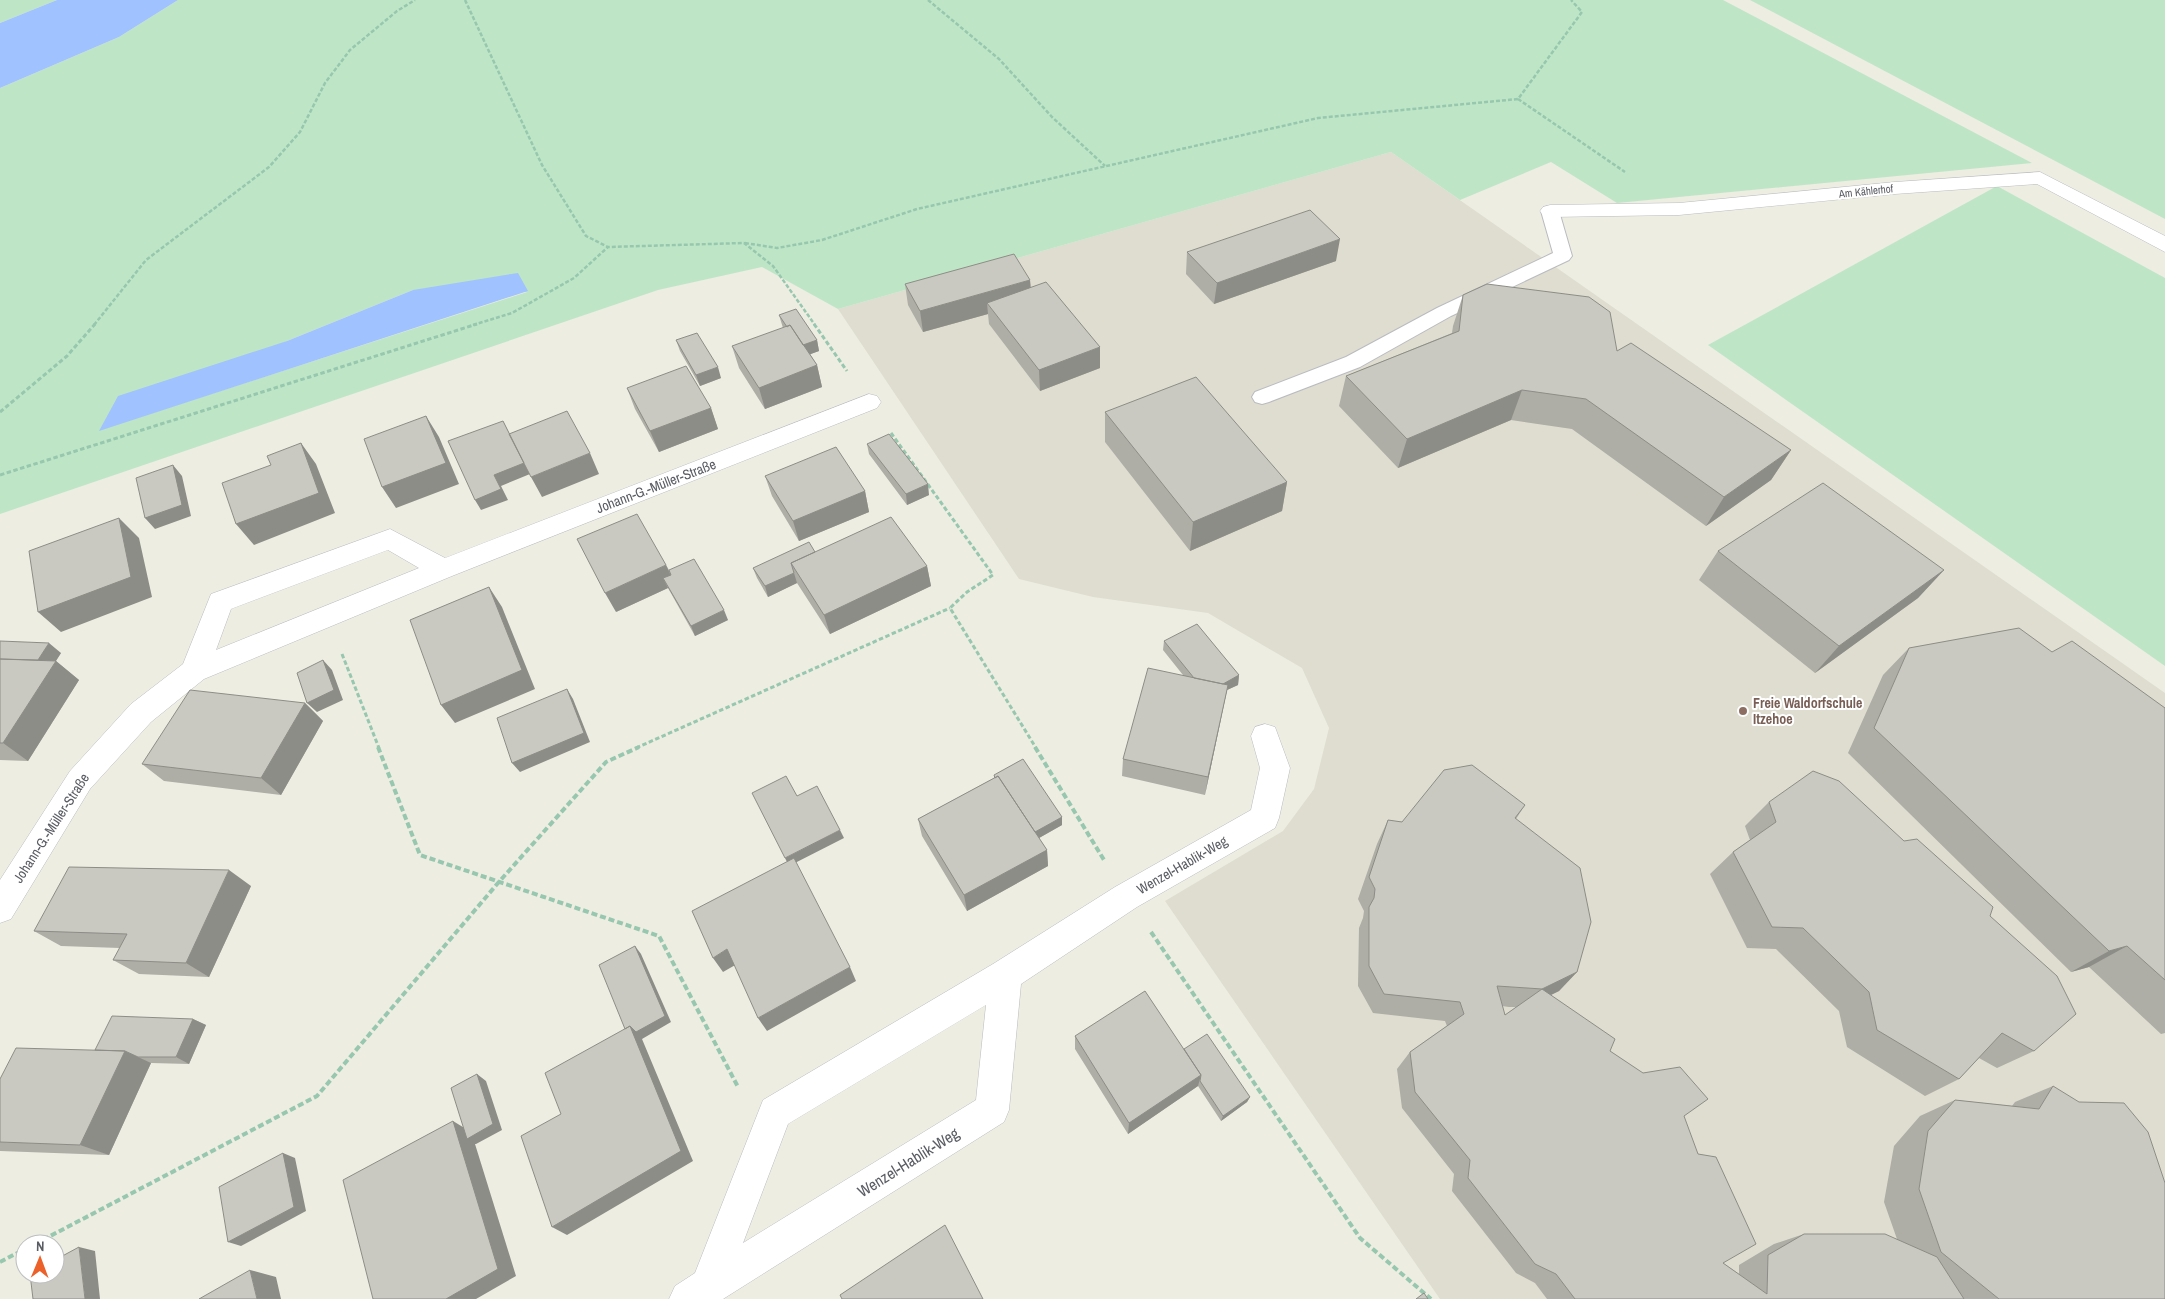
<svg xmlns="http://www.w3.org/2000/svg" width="2165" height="1299" viewBox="0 0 2165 1299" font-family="'Archivo Narrow',sans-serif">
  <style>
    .education { fill: #deddd0 }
    .green { fill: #bee6c6; fill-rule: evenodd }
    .water { fill: #a0c2ff }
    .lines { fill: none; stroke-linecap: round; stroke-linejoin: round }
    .service-casing { stroke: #babbc1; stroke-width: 2 }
    .minor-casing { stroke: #babbc1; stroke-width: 1 }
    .path-far2 { stroke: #97c7ae; stroke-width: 2.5; stroke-dasharray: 4 2; stroke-linecap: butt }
    .path-far1 { stroke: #97c7ae; stroke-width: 3; stroke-dasharray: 4.5 2.5; stroke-linecap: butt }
    .path { stroke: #97c7ae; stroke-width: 4; stroke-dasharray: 6 3; stroke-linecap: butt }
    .service { fill: #fff; fill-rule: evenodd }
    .minor { fill: #fff; fill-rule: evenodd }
    .wall { fill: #aeada6; fill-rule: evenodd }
    .shaded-wall { fill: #8d8d87 }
    .building { fill: #cac9c1; stroke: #8d8d87 }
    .education-dot { fill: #8d6e63; stroke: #fff; stroke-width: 2 }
    .labels { text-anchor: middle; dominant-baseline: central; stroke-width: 4; stroke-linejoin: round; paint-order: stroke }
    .far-street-label { font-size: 11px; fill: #5a5c63; stroke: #fff }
    .street-label { font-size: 14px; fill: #5a5c63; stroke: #fff }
    .education-label { font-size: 14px; font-weight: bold; fill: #785e54; stroke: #fff; text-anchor: start }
    .near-street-label { font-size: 16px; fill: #5a5c63; stroke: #fff }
  </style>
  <rect width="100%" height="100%" fill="#edede2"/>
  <path class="education" d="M1391,152L2165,693V1299H1440L1165,901L1283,831L1314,789L1329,728L1302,668L1208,613L1093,597L1019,579L838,309Z"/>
  <path class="green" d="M0,0H57L0,23Z
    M178,0H1723L2032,163L1617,203L1551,162L1460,200L1391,152L838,309L762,267L658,290L0,514V88L119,37ZM413,290L527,292L100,430L287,341Z
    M1750,0H2165V219Z
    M1997,186L2165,278V666L1708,345Z"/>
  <path class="water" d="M57,0H178L119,37L0,88V23Z
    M518,273L528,291L99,431L118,396L287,341L413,290Z"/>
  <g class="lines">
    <defs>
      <path id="service" d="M1550,206L1556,207L1559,211L1572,256L1569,260L1451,316L1360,367L1269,402L1262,404L1255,402L1252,397L1255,392L1346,357L1437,308L1553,253L1541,211L1544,207Z"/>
      <path id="minor" d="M2040,172L2165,236V252L2037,184L1895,194L1679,215L1550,217L1543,215L1540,211L1543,207L1550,205L1679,203L1895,182Z
        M869,394L877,396L881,402L877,408L452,576L204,679L151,722L90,789L11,919L0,923V880L70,771L131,704L183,664L211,594L390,529L445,558ZM388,550L419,568L216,650L231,609Z
        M1265,724L1275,727L1290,768L1279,818L1275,828L1137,907L1021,984L1009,1110L1004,1122L723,1299H669L675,1286L695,1273L763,1100L993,964L1115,887L1251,810L1260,768L1251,736L1255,727ZM986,1005L976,1100L743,1243L788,1124Z"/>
    </defs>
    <use href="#service" class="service-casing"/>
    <use href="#minor" class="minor-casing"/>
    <path class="path-far2" d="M465,0L542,165L586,236L608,247L744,243L773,266L815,325
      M928,0L999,59L1052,117L1105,166
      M1518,99L1625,172
      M745,243L777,248L822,240L917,209L1318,118L1518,99L1582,12L1571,0
      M94,325L146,260L269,167L300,132L325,83L350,50L397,11L415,0
      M473,325L512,313L574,278L608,247"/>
    <path class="path-far1" d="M814,324L847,371
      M0,412L67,356L95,324
      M891,433L993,575L967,592L950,608L1036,748
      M0,475L477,324
      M342,654L379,748
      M636,748L950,608"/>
    <path class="path" d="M378,747L420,855L659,936L738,1087
      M1035,747L1104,860
      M1151,932L1360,1238L1431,1299
      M35,1244L317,1096L498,883L606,762L639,747
      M0,1262L25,1249"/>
    <use href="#service" class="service"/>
    <use href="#minor" class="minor"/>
  </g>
  <path class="wall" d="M1187,252L1336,261L1214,304L1186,274Z
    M1030,280L1031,287L1100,368L1040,391L989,324L988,314L923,332L908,305L905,284Z
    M1463,295L1617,351L1791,450L1771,480L1706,526L1572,429L1511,420L1398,468L1339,406L1346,376L1452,333L1453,326Z
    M779,315L817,340L819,351L810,354L817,365L822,387L765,409L739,368L732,346L783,328Z
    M676,340L721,378L700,386L680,351Z
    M627,388L711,408L718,429L659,452L635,409Z
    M1105,412L1287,482L1282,511L1190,551L1105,442Z
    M867,444L929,495L907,505L869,454Z
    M765,476L865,491L869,512L799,541L772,496Z
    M1718,551L1944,570L1918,598L1815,673L1699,580Z
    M815,552L927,566L931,586L830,634L797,583L768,597L757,578L753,568Z
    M666,565L669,570L728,620L695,636L668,588L616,612Z
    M0,641L61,653L56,661L79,680L28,761L0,760Z
    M1164,641L1239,675L1238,685L1227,690L1205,795L1122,776L1123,759L1183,675L1163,650Z
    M1909,648L2052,652L2165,708V1033L2161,1034L2089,967L2071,972L1848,753L1883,675Z
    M305,703L323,721L281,795L164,781L142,764Z
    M994,775L1062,817V825L1039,838L1047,850L1048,866L967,911L922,836L918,819L994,778Z
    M1769,802L1904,841L1990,916L2034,1051L1997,1068L1979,1058L1959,1079L1925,1096L1847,1047L1839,1011L1776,949L1747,948L1710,874L1733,852L1750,840L1745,826Z
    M1525,805L1516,819L1577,972L1559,991L1551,995L1610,1051L1684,1116L1723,1263L1739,1274V1265L1774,1244L1804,1234L1897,1239L1884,1202L1894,1146L1920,1116L1955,1100L2012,1106L2015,1102L2053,1086L2165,1299H1547L1535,1283L1516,1273L1452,1191L1454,1174L1402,1108L1397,1069L1410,1052L1447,1026L1445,1021L1373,1013L1358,986L1359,928L1363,918L1364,911L1358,899L1377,844L1388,820L1402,822ZM1502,1006L1509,1007H1516L1505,1015Z
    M251,886L209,977L139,974L113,960L120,948L61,946L34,931Z
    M193,1019L206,1025L189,1064L151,1063L109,1155L0,1151V1079L95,1050Z
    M1075,1036L1184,1049L1250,1097L1247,1102L1221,1121L1198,1086L1128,1134L1075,1049Z"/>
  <path class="shaded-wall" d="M1340,239L1336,261L1214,304L1217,283Z
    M1030,280L1031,301L987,303L988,314L923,332L920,311Z
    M817,340L819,351L803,357L800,346Z
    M1100,347V368L1040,391L1039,370Z
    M817,365L822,387L765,409L759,388Z
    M718,367L721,378L700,386L696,375Z
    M1522,390L1511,420L1398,468L1407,439Z
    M711,408L718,429L659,452L650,431Z
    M426,416L439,437L459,484L396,508L382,487Z
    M503,421L530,474L501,486L508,500L481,510L475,500L494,475Z
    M301,443L316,464L335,513L254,545L236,524Z
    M1791,450L1771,480L1706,526L1724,497Z
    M590,453L599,474L542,497L531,477Z
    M173,465L182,476L191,516L155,529L145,518Z
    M1287,482L1282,511L1190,551L1193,522Z
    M928,484L929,495L907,505L906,494Z
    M865,491L869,512L799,541L793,521Z
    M119,518L139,538L152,597L61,632L38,612Z
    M666,565L675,585L663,578L668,588L616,612L605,593Z
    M927,566L931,586L830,634L824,615Z
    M1944,570L1918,598L1815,673L1839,646Z
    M794,573L797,583L768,597L765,586Z
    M489,587L502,607L535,689L455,723L441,705Z
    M724,610L728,620L695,636L691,626Z
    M49,643L61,653L44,679L31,669Z
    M323,660L332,670L343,700L317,712L307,703Z
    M56,661L79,680L28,761L3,743Z
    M1239,675L1238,685L1227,690L1205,795L1208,777L1217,687Z
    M567,689L573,699L590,742L520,772L512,763Z
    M305,703L323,721L281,795L261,778Z
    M1062,817V825L1032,842L1031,834Z
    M840,830L844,838L789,866L785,858Z
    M1047,850L1048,866L967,911L964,895Z
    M229,870L251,886L209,977L186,963Z
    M635,946L641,954L671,1022L642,1039L693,1161L567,1235L552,1227L630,1026Z
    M2127,946L2089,967L2071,972L2109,951Z
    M727,949L737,964L723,972L713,958Z
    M850,967L856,981L767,1031L758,1018Z
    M1577,972L1559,991L1524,1008L1542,989Z
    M193,1019L206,1025L189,1064L176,1057Z
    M125,1051L151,1063L109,1155L80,1145Z
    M477,1074L486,1081L502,1130L476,1144H475L516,1276L476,1299H446L453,1121L471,1132Z
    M1201,1075L1198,1086L1128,1134L1129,1123Z
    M1250,1097L1247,1102L1221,1121L1223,1116Z
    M283,1153L295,1158L306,1211L241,1246L228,1242Z
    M79,1247L95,1251L100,1299H85Z
    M250,1270L276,1277L281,1299H257Z"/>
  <path class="building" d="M1310,210L1340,239L1217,283L1187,252Z
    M1014,254L1030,280L920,311L905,284Z
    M1046,282L1100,347L1039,370L987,303Z
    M1487,284L1589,297L1610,312L1617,351L1631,343L1791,450L1724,497L1586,399L1522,390L1407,439L1346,376L1459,331L1463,295Z
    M796,309L817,340L803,345L790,325L787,327L779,315Z
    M790,325L817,365L759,388L732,346Z
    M697,333L718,367L696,375L676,340Z
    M686,366L711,408L650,431L627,388Z
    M1196,377L1287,482L1193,522L1105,412Z
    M567,411L590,453L531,477L509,434Z
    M426,416L446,463L382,487L364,439Z
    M503,421L524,463L494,475L501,489L475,500L448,441Z
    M889,434L928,484L906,494L867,444Z
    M301,443L319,493L236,524L222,483L271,465L267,456Z
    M836,447L865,491L793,521L765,476Z
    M173,465L182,505L145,518L136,478Z
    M1823,483L1944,570L1839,646L1718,551Z
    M637,514L666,565L605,593L577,539Z
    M891,517L927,566L824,615L791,563Z
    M119,518L131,577L38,612L29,551Z
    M809,542L815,552L791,563L794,573L765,586L753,568Z
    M694,559L724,610L691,626L663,578L671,575L669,570Z
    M489,587L522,670L441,705L410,620Z
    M1197,624L1239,675L1223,684L1194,678L1164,641Z
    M2019,628L2052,652L2072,641L2165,708V980L2127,946L2109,951L1874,728L1909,648Z
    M0,641L49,643L38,660L0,659Z
    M0,659L56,661L3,743H0Z
    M323,660L334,690L307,703L297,673Z
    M1148,668L1228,685L1208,777L1123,759Z
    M567,689L584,733L512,763L497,718Z
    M190,690L305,703L261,778L142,764Z
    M1023,759L1062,817L1035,832L998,776L995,778L994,775Z
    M1472,765L1525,805L1515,818L1580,868L1591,922L1577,972L1542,989L1497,986L1505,1015L1542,989L1615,1039L1610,1051L1643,1073L1680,1067L1708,1099L1684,1116L1698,1154L1716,1157L1756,1244L1723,1263L1767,1294L1768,1255L1804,1234H1885L1937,1257L1964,1299H1575L1556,1274L1535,1264L1468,1178L1470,1160L1415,1092L1410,1052L1464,1014L1460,1002L1384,994L1369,966V907L1374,898L1375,889L1369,877L1388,820L1402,822L1444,770Z
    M1813,771L1839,781L1904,841L1917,839L1993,907L1990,916L2057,976L2076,1014L2034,1051L2002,1033L1959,1079L1877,1030L1869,992L1803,928L1772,927L1733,852L1776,822L1769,802Z
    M786,776L797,796L817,786L840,830L785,858L752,793Z
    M998,776L1047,850L964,895L918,819Z
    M794,858L850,967L758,1018L727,949L713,958L692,911Z
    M69,867L229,870L186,963L113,960L127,934L34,931Z
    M635,946L665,1016L636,1032L630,1026L625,1029L599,965Z
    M1145,991L1201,1075L1129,1123L1075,1036Z
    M112,1016L193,1019L176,1057H138L125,1051L95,1050Z
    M630,1026L681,1151L552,1227L521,1136L561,1114L545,1073Z
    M1207,1034L1250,1097L1223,1116L1200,1081L1201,1075L1184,1049Z
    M16,1048L125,1051L80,1145L0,1142V1079Z
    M477,1074L493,1124L467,1139L451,1088Z
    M2053,1086L2079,1102L2124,1103L2148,1132L2165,1183V1299H1999L1941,1252L1919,1189L1928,1131L1955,1100L2039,1109Z
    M453,1121L498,1269L446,1299H373L343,1180Z
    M283,1153L294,1207L228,1242L219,1187Z
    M945,1225L983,1299H842L840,1295Z
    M79,1247L85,1299H33L30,1274H55V1260Z
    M250,1270L257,1299H199Z
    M1424,1293L1428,1299H1416Z"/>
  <circle class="education-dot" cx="1743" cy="711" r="5"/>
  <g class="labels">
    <g class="far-street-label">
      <text transform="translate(1866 191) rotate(-6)">Am Kählerhof</text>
    </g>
    <g class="street-label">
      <text transform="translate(656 486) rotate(-21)">Johann-G.-Müller-Straße</text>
      <text transform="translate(51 828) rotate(-57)">Johann-G.-Müller-Straße</text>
      <text transform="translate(1182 865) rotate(-30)">Wenzel-Hablik-Weg</text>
    </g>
    <g class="education-label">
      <text x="1753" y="703">Freie Waldorfschule<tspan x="1753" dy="16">Itzehoe</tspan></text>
    </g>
    <g class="near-street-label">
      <text transform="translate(908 1162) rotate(-32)">Wenzel-Hablik-Weg</text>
    </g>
  </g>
  <g transform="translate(40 1259) rotate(1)"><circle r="24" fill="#ffffff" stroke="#bdbec1"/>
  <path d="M0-4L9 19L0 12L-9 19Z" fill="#ec612a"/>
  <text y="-8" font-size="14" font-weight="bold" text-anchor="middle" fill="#5a5c63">N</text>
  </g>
</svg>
